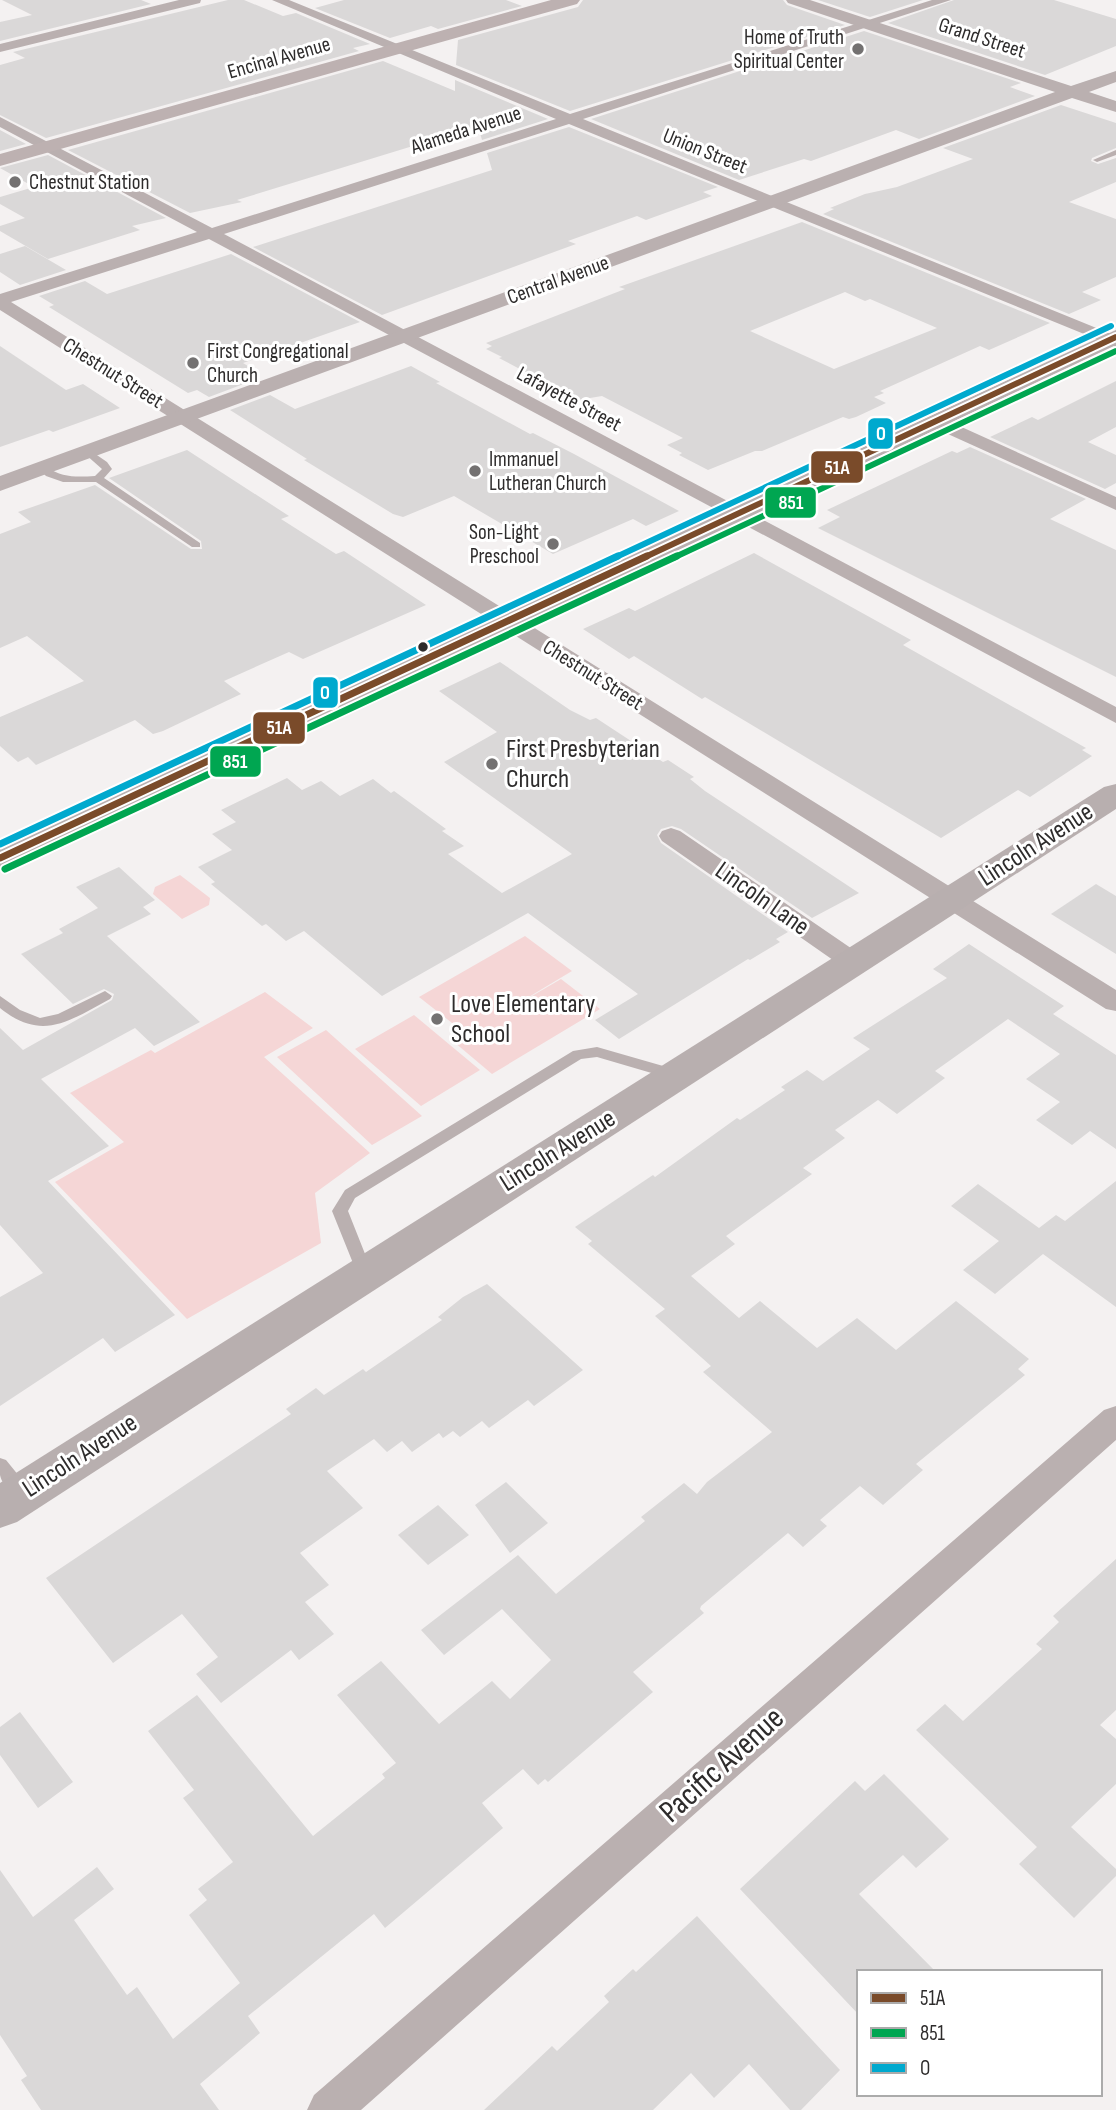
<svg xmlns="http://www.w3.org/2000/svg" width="1116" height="2110" viewBox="0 0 1116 2110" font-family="'Sofia Sans Condensed',sans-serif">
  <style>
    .green { fill: #f5d6d6 }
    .building { fill: #dad8d8; fill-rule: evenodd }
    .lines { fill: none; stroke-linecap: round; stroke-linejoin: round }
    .service { fill: #bab0b0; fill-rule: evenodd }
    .minor { fill: #bab0b0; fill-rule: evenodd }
    .tertiary { fill: #bab0b0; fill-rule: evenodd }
    .secondary { fill: #b8afaf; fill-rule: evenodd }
    .primary { fill: #bdb1b1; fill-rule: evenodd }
    .bus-1-far1-casing { stroke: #fff; stroke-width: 10 }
    .bus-1-casing { stroke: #fff; stroke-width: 11 }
    .bus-2-far1-casing { stroke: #fff; stroke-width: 10 }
    .bus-2-casing { stroke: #fff; stroke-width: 11 }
    .bus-3-far1-casing { stroke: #fff; stroke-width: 10 }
    .bus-3-casing { stroke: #fff; stroke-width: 11 }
    .bus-1-far1 { stroke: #7a4b2a; stroke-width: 6 }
    .bus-1 { stroke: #7a4b2a; stroke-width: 7 }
    .bus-2-far1 { stroke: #00a651; stroke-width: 6 }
    .bus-2 { stroke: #00a651; stroke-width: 7 }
    .bus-3-far1 { stroke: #00a9ce; stroke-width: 6 }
    .bus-3 { stroke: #00a9ce; stroke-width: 7 }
    .poi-dot { fill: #737171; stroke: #fff; stroke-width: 2.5 }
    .bus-dot { fill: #2e2c2c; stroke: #fff; stroke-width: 2.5 }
    .labels { text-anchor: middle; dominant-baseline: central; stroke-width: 6; stroke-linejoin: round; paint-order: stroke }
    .far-poi-label { font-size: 21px; fill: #2e2c2c; stroke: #fff; text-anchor: start }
    .far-street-label { font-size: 21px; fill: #2e2c2c; stroke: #fff }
    .poi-label { font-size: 26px; fill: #2e2c2c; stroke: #fff; text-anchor: start }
    .street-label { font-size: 26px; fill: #2e2c2c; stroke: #fff }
    .near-street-label { font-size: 32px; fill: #2e2c2c; stroke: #fff }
    .line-badge { stroke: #fff; stroke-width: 2.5 }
    .badge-label { font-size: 19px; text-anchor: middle; font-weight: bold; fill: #fff }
  </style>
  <rect width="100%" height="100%" fill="#f4f1f1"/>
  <path class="green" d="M180,875L210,898L209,905L182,919L153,894L155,887Z
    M525,936L572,971L489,1021L561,979L600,1009L492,1074L454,1042L466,1034L419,997Z
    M265,992L313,1028L264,1057L370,1153L315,1193L321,1243L187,1319L55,1182L124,1142L70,1093L151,1050L155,1053Z
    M414,1015L480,1070L421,1106L355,1049Z
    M326,1030L422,1116L372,1145L277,1057Z"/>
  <path class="building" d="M2,0H141L151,4L0,41V22L32,15Z
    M228,0H244L283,16L296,13L370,44L353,48L359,51L46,138L0,115V65L25,58L13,52Z
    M344,0H506L522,6L438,29L431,26L390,38L315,8Z
    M583,0H783L787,5L845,25L570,111L456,65L458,40L578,7Z
    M818,0H923L870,17Z
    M954,0H1054L1116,19V46L1045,75L888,23Z
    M864,31L1021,83L1010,87L1035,96L919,139L896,130L811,161L804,159L739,180L591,119Z
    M383,61L455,91V80L548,119L482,140L478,126L237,200L242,202L190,213L68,150Z
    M1061,105L1116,123V148L1092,158L1091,161L1098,164L1116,158V182L1069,202L1116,219V277L1082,292L1101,300L1069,314L823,214L834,209L830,208L865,194L897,187L973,159L943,148Z
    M569,127L718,187L703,192L712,196L646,220L637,216L568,241L576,244L382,315L253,247L492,170L487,153Z
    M0,130L26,144L0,151Z
    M48,155L166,218L132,226L140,230L48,259L0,231V226L25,218L0,204V197L34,187L0,168Z
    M802,222L1050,323L989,350L980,346L880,391L884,393L874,397L886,403L856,417L849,419L843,417L762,451H755L708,470L679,455L682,453L667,445L683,438L602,396L578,400L499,358L502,357L486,349L492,346L486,343L625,289L619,287ZM845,292L865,301L870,299L937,328L834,369L750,331Z
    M25,246L66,270L20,285L0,272V254Z
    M231,254L360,322L243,363L253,369L236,375L249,382L209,397L197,390L188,393L49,307L54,305L39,296L85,281L107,294Z
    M0,346L66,390L83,384L120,408L53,432L49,430L0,447Z
    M411,366L440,382L436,383L530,434L533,433L574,454L679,511L646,526L633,519L553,554L454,496L403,517L393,514L304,460L307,459L230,410L270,395L295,409Z
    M1116,381V427L1088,442L1116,455V483L1105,489L990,437L1032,417L1038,420Z
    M970,447L1086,499L1050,519L1116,550V677L818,528L840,517L827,510L952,451L957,453Z
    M187,450L289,516L281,519L336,554L344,551L426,605L303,659L289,652L224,681L241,694L163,731L153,734L135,720L36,765L28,757L18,762L0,746V717L84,681L27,636L0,648V534L31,522L18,512L95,485L191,549H202L201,541L109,478Z
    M754,553L911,640L903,645L1086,748L1082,750L1092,756L1030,797L1018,790L941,838L705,697L702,699L634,656L629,659L583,629L629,608L635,611Z
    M500,662L570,710L590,720L596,718L663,762L668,760L694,777L690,779L705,791L859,893L812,918L681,829L672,826L661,829L657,835L661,843L788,932L776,939L780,942L750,960L748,959L619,1039L595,1020L638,994L528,913L382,996L304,931L286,941L266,924L262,926L211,884L215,882L198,867L232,850L212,834L236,822L221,810L287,778L302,790L321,781L340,796L373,779L391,793L394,791L446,829L442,831L464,846L448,854L502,893L572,854L444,762L497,732L439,691Z
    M119,867L155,900L143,907L151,914L107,936L200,1022L154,1046L135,1028L41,1079L109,1146L48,1181L175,1315L115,1352L103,1338L0,1406V1297L43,1273L0,1225V1028L23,1050L112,1000L114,994L104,989L73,1004L21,954L63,933L59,929L98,908L76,887Z
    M1096,884L1116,896V954L1051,914Z
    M969,944L1064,1006L1053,1014L1116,1055V1149L1090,1131L1072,1145L1036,1120L1060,1102L1026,1079L1060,1054L1008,1019L935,1071L945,1078L897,1114L878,1100L835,1130L845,1138L803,1168L812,1174L726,1236L735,1244L691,1276L739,1318L760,1301L817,1348L857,1318L896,1350L956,1301L1029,1359L1018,1369L1025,1375L916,1464L923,1470L883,1505L860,1486L820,1520L827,1526L803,1547L788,1533L701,1606L700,1609L704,1613L633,1672L653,1692L548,1782L545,1779L538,1785L523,1769L482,1803L503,1828L385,1928L374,1914L248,2016L260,2033L200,2084L219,2110H41L21,2080L27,2076L0,2035V1870L33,1917L97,1867L114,1889L74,1920L127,1995L137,1987L173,2039L240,1983L189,1915L207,1900L198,1889L233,1862L183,1798L194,1790L148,1731L197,1695L313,1836L385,1778L382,1774L396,1763L337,1695L381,1661L439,1724L492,1681L510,1699L551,1660L502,1609L444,1655L421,1630L518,1555L556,1594L645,1521L641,1517L684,1483L697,1494L707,1482L772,1432L703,1372L711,1366L655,1316L665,1309L588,1244L592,1241L575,1227L653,1175L655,1177L737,1118L740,1120L785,1090L781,1087L807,1070L823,1081L870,1049L853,1038L947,978L933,969Z
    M1116,1181V1307L1043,1254L995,1294L963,1270L999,1241L951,1206L978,1184L1039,1228L1056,1215L1065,1221Z
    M487,1284L583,1370L534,1406L528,1400L489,1428L482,1421L460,1437L453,1431L443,1438L439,1433L412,1452L402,1441L387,1452L374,1439L327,1471L363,1508L300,1553L329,1585L305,1602L334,1634L299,1660L291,1650L221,1703L196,1674L218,1657L182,1614L113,1663L46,1578L291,1414L286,1409L316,1388L324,1395L363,1369L366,1372L442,1320L438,1317L463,1297Z
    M506,1482L548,1523L510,1553L475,1505Z
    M438,1505L469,1535L428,1565L398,1535Z
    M1116,1559V1710L1100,1725L1116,1739V1784L1071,1827L1116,1869V1876L1074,1918L1019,1864L1037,1847L916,1730L945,1704L963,1721L1042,1649L1036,1644L1059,1622L1053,1616Z
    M20,1712L73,1782L38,1808L0,1755V1727Z
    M884,1774L949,1839L916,1868L903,1855L859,1894L936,1972H859V2015L740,1889L855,1781L865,1791Z
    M697,1916L840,2070L801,2110H790L749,2064L714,2098L691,2073L653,2110H484L552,2046L557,2051L609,2002L604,1996L633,1969L636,1972Z"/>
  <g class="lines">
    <path class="service" d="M1116,150V155L1097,162L1093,160Z
      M88,449L107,462L112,469L104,478L200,543V547H192L96,482H63L46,476L39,469L47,467C62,478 77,477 95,476L102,469L85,454L83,452Z
      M105,991L112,996L110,999C69,1021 42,1042 0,1008V996L20,1010L40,1018L58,1014Z
      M597,1047L677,1070L679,1074L672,1079L597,1057L581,1059L355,1198L348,1211L373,1274L371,1278L365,1280L359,1278L332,1211L345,1190L573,1051Z
      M0,1458L6,1460L28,1487L31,1492L28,1497C17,1501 2,1486 0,1475C0,1470 0,1463 0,1458Z"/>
    <path class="minor" d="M179,0H201L200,3L0,52V44Z
      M272,0H289L570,114L932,0H951L583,119L1116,336V347L569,124L224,234L1116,707V723L209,239L11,302L1116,990V1011L1106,1009L0,310V294L197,232L0,127V117L212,228L556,119Z
      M935,415L1116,497V510L928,425L926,421L928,417Z
      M671,828L680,831L861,955L865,961L861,967L852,970L843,967L662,841L659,836L662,831Z
      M1116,1406V1440L361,2110H307L314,2095L1104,1410Z"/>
    <path class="tertiary" d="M786,0H810L1071,86L1116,71V82L1089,92L1116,101V112L1072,98L0,491V476L1055,92L788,3Z
      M1116,330V345L11,865L0,868V846Z"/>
    <path class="secondary" d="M1116,784V809L17,1522L0,1528V1483L1104,787Z"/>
    <path class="primary" d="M551,0H580L577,4L0,166V154Z"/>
    <defs>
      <path id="bus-1-far1" d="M643,558L1116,337"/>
      <path id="bus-1" d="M0,858L647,556"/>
      <path id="bus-2-far1" d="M673,558L1116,351"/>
      <path id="bus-2" d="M5,869L677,556"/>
      <path id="bus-3-far1" d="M614,558L1111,326"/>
      <path id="bus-3" d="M0,844L618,556"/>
    </defs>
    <use href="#bus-1-far1" class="bus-1-far1-casing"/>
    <use href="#bus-1" class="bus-1-casing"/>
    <use href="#bus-2-far1" class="bus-2-far1-casing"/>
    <use href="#bus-2" class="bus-2-casing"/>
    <use href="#bus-3-far1" class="bus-3-far1-casing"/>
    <use href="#bus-3" class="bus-3-casing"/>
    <use href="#bus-1-far1" class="bus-1-far1"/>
    <use href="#bus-1" class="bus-1"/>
    <use href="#bus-2-far1" class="bus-2-far1"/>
    <use href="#bus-2" class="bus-2"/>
    <use href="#bus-3-far1" class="bus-3-far1"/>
    <use href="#bus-3" class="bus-3"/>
  </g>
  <g class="poi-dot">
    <circle cx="858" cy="49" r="7"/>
    <circle cx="15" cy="182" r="7"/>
    <circle cx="193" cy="363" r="7"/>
    <circle cx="475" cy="471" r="7"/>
    <circle cx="553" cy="544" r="7"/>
    <circle cx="492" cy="764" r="7"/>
    <circle cx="437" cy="1019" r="7"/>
  </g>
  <circle class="bus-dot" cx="423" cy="647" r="6"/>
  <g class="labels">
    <g class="far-poi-label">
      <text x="844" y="37" text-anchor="end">Home of Truth<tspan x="844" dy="24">Spiritual Center</tspan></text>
      <text x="29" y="182">Chestnut Station</text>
      <text x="207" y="351">First Congregational<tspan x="207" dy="24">Church</tspan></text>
      <text x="489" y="459">Immanuel<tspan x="489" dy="24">Lutheran Church</tspan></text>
      <text x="539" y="532" text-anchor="end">Son-Light<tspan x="539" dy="24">Preschool</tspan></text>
    </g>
    <g class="far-street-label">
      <text transform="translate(982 38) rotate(18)">Grand Street</text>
      <text transform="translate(279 58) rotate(-16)">Encinal Avenue</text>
      <text transform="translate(466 130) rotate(-18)">Alameda Avenue</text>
      <text transform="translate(705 151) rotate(22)">Union Street</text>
      <text transform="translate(558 280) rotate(-20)">Central Avenue</text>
      <text transform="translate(113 373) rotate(32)">Chestnut Street</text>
      <text transform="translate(569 399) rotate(28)">Lafayette Street</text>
      <text transform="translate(593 675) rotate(32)">Chestnut Street</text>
    </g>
    <g class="poi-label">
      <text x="506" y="749">First Presbyterian<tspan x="506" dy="30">Church</tspan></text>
      <text x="451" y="1004">Love Elementary<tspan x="451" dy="30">School</tspan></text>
    </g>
    <g class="street-label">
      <text transform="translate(1036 845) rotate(-33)">Lincoln Avenue</text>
      <text transform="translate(762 899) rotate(35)">Lincoln Lane</text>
      <text transform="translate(558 1151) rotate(-32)">Lincoln Avenue</text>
      <text transform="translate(80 1456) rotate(-33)">Lincoln Avenue</text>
    </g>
    <g class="near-street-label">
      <text transform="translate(722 1765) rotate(-42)">Pacific Avenue</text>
    </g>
  </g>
  <g class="line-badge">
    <rect x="867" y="417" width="27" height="33" rx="7" fill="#00a9ce"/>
    <rect x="810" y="450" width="54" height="34" rx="7" fill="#7a4b2a"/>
    <rect x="764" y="486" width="53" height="33" rx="7" fill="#00a651"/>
    <rect x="312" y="676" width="27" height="33" rx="7" fill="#00a9ce"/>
    <rect x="252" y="711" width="54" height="34" rx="7" fill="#7a4b2a"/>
    <rect x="209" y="745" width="53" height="33" rx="7" fill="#00a651"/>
  </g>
  <g class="badge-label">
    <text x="881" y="440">O</text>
    <text x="837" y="474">51A</text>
    <text x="791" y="509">851</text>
    <text x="325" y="699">O</text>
    <text x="279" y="734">51A</text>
    <text x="235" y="768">851</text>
  </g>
  <rect x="857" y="1970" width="245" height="126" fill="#ffffff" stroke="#ababab" stroke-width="2"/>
  <rect x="871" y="1993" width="35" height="10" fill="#7a4b2a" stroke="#ababab" stroke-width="2"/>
  <text x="920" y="2005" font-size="21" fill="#2e2c2c">51A</text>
  <rect x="871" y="2028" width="35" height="10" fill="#00a651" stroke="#ababab" stroke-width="2"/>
  <text x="920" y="2040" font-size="21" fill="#2e2c2c">851</text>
  <rect x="871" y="2063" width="35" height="10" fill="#00a9ce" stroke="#ababab" stroke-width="2"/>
  <text x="920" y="2075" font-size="21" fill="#2e2c2c">O</text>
</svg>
